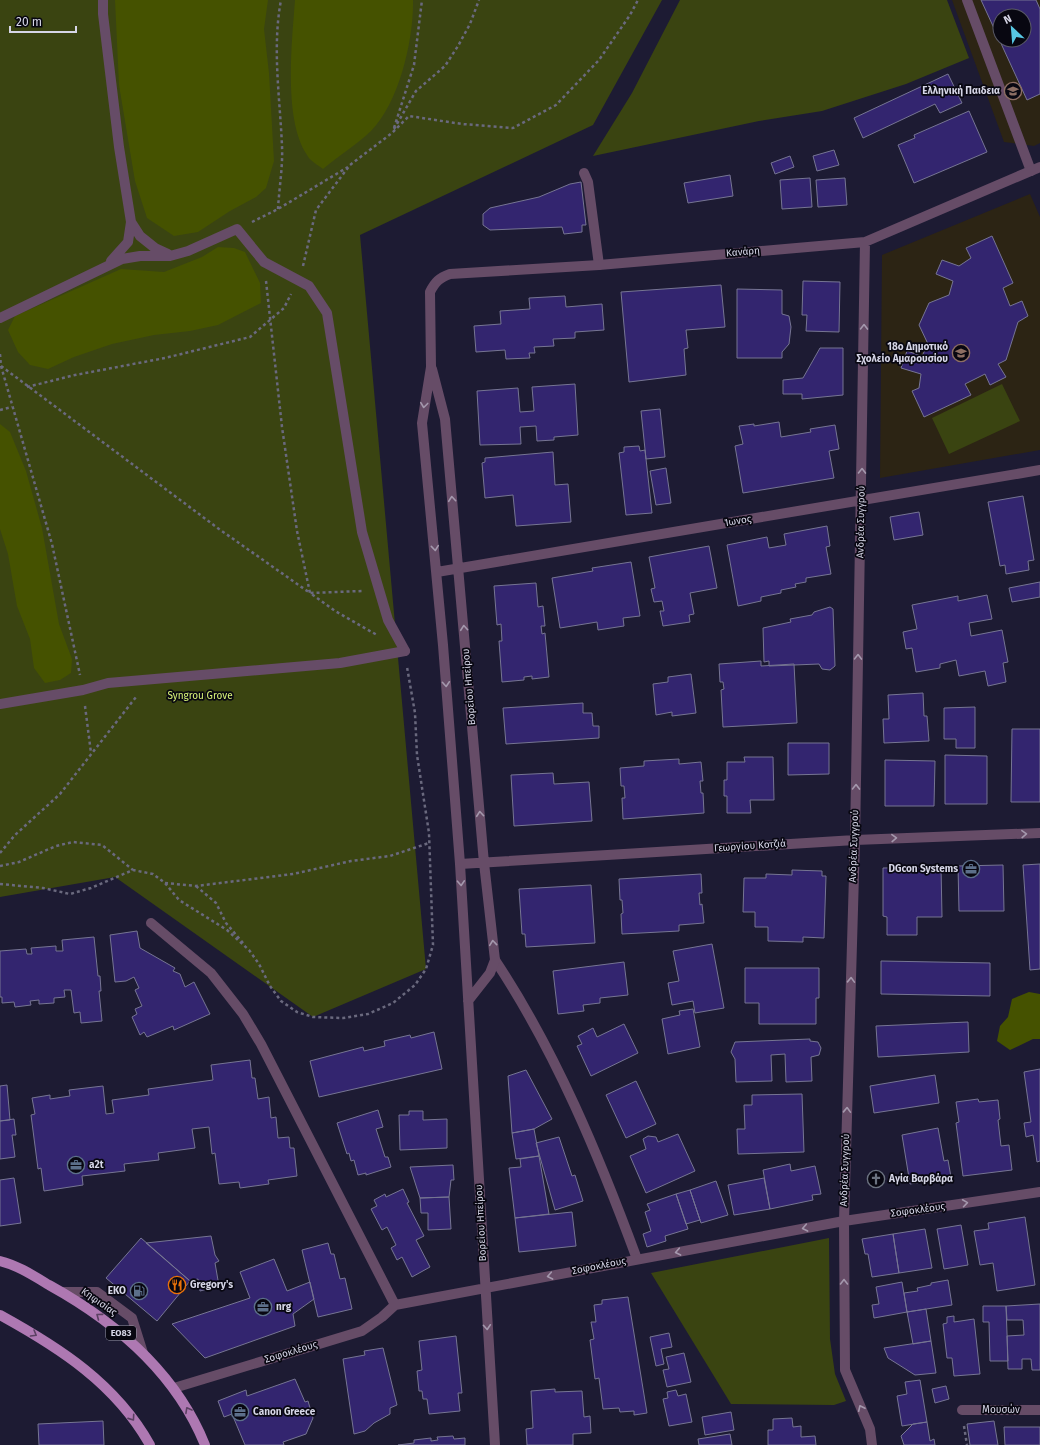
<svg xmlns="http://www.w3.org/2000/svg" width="1040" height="1445" viewBox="0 0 1040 1445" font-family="'Fira Sans',sans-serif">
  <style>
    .education { fill: #2c2414; fill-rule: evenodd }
    .green { fill: #3a4411 }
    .forest { fill: #455200 }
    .building { fill: #33256f; stroke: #767593; fill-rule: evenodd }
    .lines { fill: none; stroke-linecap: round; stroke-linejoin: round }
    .path { stroke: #6a697e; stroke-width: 2.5; stroke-dasharray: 3 3; stroke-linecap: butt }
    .service { stroke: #664c67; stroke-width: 10 }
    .pedestrian { stroke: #664c67; stroke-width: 10 }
    .minor { stroke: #664c67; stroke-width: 10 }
    .primary { stroke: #ae78b2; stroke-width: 10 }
    .oneway { stroke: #a498ad }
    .oneway2 { stroke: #5b4062 }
    .labels { text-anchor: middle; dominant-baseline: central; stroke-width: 3.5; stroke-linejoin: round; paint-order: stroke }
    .shield { fill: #080711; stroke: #9898a7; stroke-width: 1 }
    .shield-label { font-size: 9px; font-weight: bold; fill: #d6d6e7 }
    .poi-label { font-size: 10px; font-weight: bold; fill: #d6d6e7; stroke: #080711; text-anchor: start }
    .street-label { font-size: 10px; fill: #d6d6e7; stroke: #080711 }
    .park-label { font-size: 10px; fill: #d7f277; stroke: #080711 }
  </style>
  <rect width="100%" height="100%" fill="#1d1b33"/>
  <path class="education" d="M952,0H1040V143L1034,146L1004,142ZM1000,16H1024V40H1000Z
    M1030,194L1040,217V450L880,478L882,255Z"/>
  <path class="green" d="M0,0H662L593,125L360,235L426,969L313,1017L115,877L0,897Z
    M680,0H947L969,58L906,84L822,111L759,121L593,156L632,93Z
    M1002,384L1020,421L949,454L932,418Z
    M829,1238L830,1339L835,1374L846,1401L834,1405L731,1404L651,1273Z"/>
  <path class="forest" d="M115,0H268L264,29L269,73L274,161L266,188L256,197L230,211L198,232L174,236L147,218L135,181L119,85Z
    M295,0H413C414,39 399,103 371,131C358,144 338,156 323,169C318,165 310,161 307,155C283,119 292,42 295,0Z
    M218,247L234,248L245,252L260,283L261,303L218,325L190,331L154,335L112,344L74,357L48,369L30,365L18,352L8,330L15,316L121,269L164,272L202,257Z
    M0,424L10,432L26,471L42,528L59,624L72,659L71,673L60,680L45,683L34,668L30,639L17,606L8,554L0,529Z
    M1029,992L1040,994V1039H1033L1010,1050L997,1041L1000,1026L1008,1017L1012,999Z"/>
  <path class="building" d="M981,0H1036L1040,9V94L1027,100ZM1000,16H1024V40H1000Z
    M948,74L962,103L940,113L935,104L863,138L854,118Z
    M969,111L987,152L914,183L898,145L915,138L914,135Z
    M834,150L839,165L817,171L813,156Z
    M790,156L794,167L775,174L771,163Z
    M730,175L733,196L688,203L684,183Z
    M810,178L812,207L782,209L780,180Z
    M845,178L847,205L818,207L816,180Z
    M581,182L586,225H582V232L564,234L562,227L490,230L483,225V214L490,208L539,197L570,184Z
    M992,236L1013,283L1003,288L1010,306L1022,301L1028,316L1018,322L1006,360L998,364L1006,377L990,385L985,374L965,384L971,395L924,417L912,391L919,388L921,374L901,368L907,351L922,356L928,344L919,325L929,303L949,295L953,281L936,274L942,260L959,266L971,258L966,248Z
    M803,281L840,282L839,332L806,331L807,315H802Z
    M721,285L725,327L686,330L688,348L684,349L686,375L629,382L621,292Z
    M737,289L782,290V314L789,316L791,327L789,344L782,352V358H737Z
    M565,296L566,307L602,304L604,330L575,332V338L553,339L554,346L534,347L535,353H529L530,358L506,359L505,350L476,352L474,326L501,324L500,311L530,309L529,298Z
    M820,348H843V395L802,399V394H783V380L803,378Z
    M575,384L578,435L554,437V440L537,441L536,426L520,427L521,444L480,445L477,391L518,388L520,412L534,411L532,387Z
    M660,409L665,457L646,459L641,411Z
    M779,422L781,437L811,432L810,429L835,425L839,449L829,451L834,478L743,493L735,446L743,444L739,426L754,424V426Z
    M639,446L640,451L645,450L652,513L626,515L619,453L624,452V447Z
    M553,452L555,485L568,484L571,522L516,526L513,495L485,498L482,463L485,462V458Z
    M666,468L671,503L656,505L650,471Z
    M1023,496L1034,560L1028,561L1029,570L1006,574L1005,565L1000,566L988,502Z
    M919,512L923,535L894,540L890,517Z
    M827,526L830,546L826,547L831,574L806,578V582L795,584L796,587L781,590V593L761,597V601L738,606L727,545L767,537L769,548L786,545L784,534Z
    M709,546L717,588L690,593L694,614L689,615L690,622L663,626L660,611H664L662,601L654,602L651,589L655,588L649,557Z
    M631,562L640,616L623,618L624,626L598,630L597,622L560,628L552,578L593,571L592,568Z
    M1040,582V597L1012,602L1009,588Z
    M536,583L538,607L543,606L545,626H541L542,634L545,633L549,677L532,679V676L524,677V680L502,682L499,641H502L501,624L497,625L494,586Z
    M987,595L992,619L969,623L971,636L1002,630L1008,662L1003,663L1006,682L988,686L985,671L959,676L956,660L940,664V668L916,672L912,648L906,649L903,632L917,629L912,605L958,596V601Z
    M830,607L833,609L835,666L830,670L822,669L819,664L769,666V661L764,662L763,628L791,622L790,619L812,615L814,612Z
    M761,661V666L794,664L797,723L723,727L721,690L724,689L723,682H720L719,664Z
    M691,674L696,713L672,716V712L656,715L653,684L668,682V677Z
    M923,693L924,716H927L929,741L884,743L883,719H889L888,695Z
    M583,703V713H592L593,726H599V738L506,744L503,708Z
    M975,707V748H956V739H944V708Z
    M1012,729H1040V802H1011Z
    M788,743H829V774L788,775Z
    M945,755L987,756V804H945Z
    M744,757H773L774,800H750L751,813H727V796H724V780H727V762H745Z
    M679,759V764L701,762L703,781H700L701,793H703L704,813L623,819L622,798H625L624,786H621L620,768L644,766V761Z
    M885,760L935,761L934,806H885Z
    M553,773L554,784L589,782L592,821L514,826L511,775Z
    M1040,864V969L1030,970L1023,865Z
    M1003,865L1004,911H959L958,866Z
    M941,867L942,917H917V935H887V917L883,916V868Z
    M792,870L822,871V876H826L824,938L803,937V942L768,941V927H755V912H743L744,878H766V874L792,875Z
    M701,874L702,893H699L700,905L702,904L704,923L679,925V931L622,934L621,914L623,913L622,900H620L619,879Z
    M591,885L595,943L526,947L525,934H522L519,889Z
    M137,931L140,948L175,968L173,971L180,974L185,987L194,982L210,1014L174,1030L173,1026L147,1037L144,1032L140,1035L132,1017L137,1014L135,1009L142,1006L135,990L139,988L134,977L126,981L115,982L110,935Z
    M94,937L98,976H100L101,991H99L102,1021L81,1023L80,1012L74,1013L71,990H64L65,997L54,998V1003L39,1004V1000L30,1001L31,1005L15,1007L14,1002L2,1003V997H0V951L26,949L27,954H32L31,948L56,946V951H63L62,940Z
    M712,944L724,1008L695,1013L693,1001L672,1005L668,983L679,981L673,951Z
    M881,961L990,963V996L881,994Z
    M624,962L628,995L600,998V1003L583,1005L584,1011L558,1014L553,971Z
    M745,968H819V998H816V1024H759V1003H745Z
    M693,1009L700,1047L668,1054L662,1019L680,1015L679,1011Z
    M968,1022L969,1052L878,1057L876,1026Z
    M624,1024L638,1053L591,1076L577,1046L582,1044L578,1036L593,1028L597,1037Z
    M434,1032L442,1069L319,1097L310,1061L363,1047L364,1051L385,1046L384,1041L410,1035L411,1038Z
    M810,1039V1041L818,1042L821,1048L819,1055L811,1057L812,1081L786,1082L785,1054L771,1055L772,1081L736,1082L735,1059L731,1052L735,1042Z
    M250,1060L252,1078H255L258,1099L269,1097L271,1118L276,1117L278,1138L289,1137L290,1148H294L297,1176L268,1180L269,1184L240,1188L239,1182L219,1184L215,1153L212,1154L209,1127L192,1129L195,1148L158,1153L159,1160L124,1164L125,1171L82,1176L83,1185L44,1191L41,1168L38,1169L31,1115L35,1114L32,1098L50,1095V1099L70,1096L69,1090L103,1086L106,1114L114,1113L112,1100L149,1095L148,1089L213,1080L211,1065Z
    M1040,1069V1161L1037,1162L1033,1135L1026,1137L1024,1123L1031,1122L1024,1072Z
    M526,1070L552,1119L534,1129L512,1133L508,1076Z
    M935,1075L939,1103L874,1113L870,1086Z
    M636,1081L656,1124L626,1138L606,1095Z
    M7,1085L10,1120L0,1121V1086Z
    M802,1094L804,1152L738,1154L737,1129H745L744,1105H752V1095Z
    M978,1099L979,1102L998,1100L1000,1119L998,1120L1001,1146L1009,1145L1012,1170L963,1176L956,1123L959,1122L956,1102Z
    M378,1110L383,1127L376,1129L385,1157H388L391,1167L366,1175V1173L358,1175L354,1160L351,1161L349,1153L347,1154L337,1123Z
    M409,1111H423V1120L447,1119V1148L400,1150L399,1115H409Z
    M14,1119L16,1135H12L15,1157L0,1159V1121Z
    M938,1128L944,1161L948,1160L951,1177L910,1184L902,1135Z
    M534,1129L539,1156L516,1159L512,1133Z
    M678,1134L695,1171L646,1193L630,1156L646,1149L643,1139L648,1136L656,1137L658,1142Z
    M559,1137L572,1176L575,1175L583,1201L555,1210L536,1143Z
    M539,1156L549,1214L515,1218L509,1168L521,1167L520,1159Z
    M790,1164L791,1171L815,1166L821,1194L812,1195L813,1200L770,1209L763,1170Z
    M453,1165L454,1180H451L449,1197L420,1198L410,1167Z
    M14,1178L21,1223L0,1226V1180Z
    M764,1178L770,1209L734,1215L728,1185Z
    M716,1181L728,1215L701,1223L690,1190Z
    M403,1189L409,1202L407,1203L424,1236L416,1240L430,1267L412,1277L402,1257L397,1260L391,1248L396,1245L387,1227L382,1230L371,1209L377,1206L374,1200L385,1194L386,1197Z
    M690,1190L700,1220L686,1224L676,1194Z
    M676,1194L688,1229L665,1236L666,1241L647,1247L643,1234L651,1231L645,1212L650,1210L647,1204Z
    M449,1197L451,1229L428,1230V1213H421L420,1198Z
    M572,1212L576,1246L519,1252L515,1218Z
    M1025,1217L1035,1285L997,1291L993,1263L980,1265L974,1231L989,1229L988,1223Z
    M961,1225L968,1265L944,1269L937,1229Z
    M925,1229L932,1268L899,1273L893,1234Z
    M893,1234L899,1273L872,1277L868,1254H865L862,1239Z
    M211,1236L215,1255L219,1261L215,1263L219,1286L200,1291L198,1279L190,1281L146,1243Z
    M141,1238L190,1281L157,1321L106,1278Z
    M328,1243L331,1254H334L340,1279L345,1278L352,1309L318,1317L302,1250Z
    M274,1259L287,1291L310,1282L314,1299L293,1314L295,1326L205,1358L172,1324L250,1298L240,1272Z
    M948,1280L952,1305L907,1312L904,1293L918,1291L917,1288L931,1285V1283Z
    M902,1282L907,1312L874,1318L872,1305L879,1304L876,1287Z
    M628,1297L647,1413L634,1415V1411L620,1412L619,1408L603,1409L599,1378L595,1379L590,1340L594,1339L591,1322H596L594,1305L602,1304V1300Z
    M1040,1304V1370H1032L1031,1359H1022V1369H1008L1007,1336L1024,1335L1023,1320H1007L1006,1306Z
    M983,1306H1006L1008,1361H990L989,1322H983Z
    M926,1309L931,1341L913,1344L907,1312Z
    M954,1316V1322L974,1319L980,1374L954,1376L952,1358H947L943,1324L947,1323V1317Z
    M669,1333L672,1347L661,1349L664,1364L656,1366L650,1337Z
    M456,1336L462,1393H458L460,1411L429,1414L427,1399H423L422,1391H419L417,1371L422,1370L419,1341Z
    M931,1341L936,1373L915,1375L888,1358L884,1348Z
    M383,1348L397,1405L390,1408V1414L374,1423L365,1431L354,1434L343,1359L365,1355L364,1351Z
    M684,1353L691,1382L667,1387L663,1370L669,1369L666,1357Z
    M295,1379L305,1402L308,1401L313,1418L306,1434L283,1442L284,1445H245L232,1414L224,1417L218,1401L246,1390L247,1396Z
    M920,1380L927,1422L902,1426L897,1396L907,1394L905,1382Z
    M946,1386L949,1399L935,1403L932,1389Z
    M555,1389V1392L582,1391L584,1417L590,1416L591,1433L573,1434V1445H527L526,1429L533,1428L531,1391Z
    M676,1390L678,1396L686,1394L692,1422L669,1426L663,1399L668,1398L667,1392Z
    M731,1412L734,1430L705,1435L702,1417Z
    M792,1418L793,1427L801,1426V1437L815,1436L816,1445H768V1430H773V1419Z
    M103,1421L104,1445H39L38,1424Z
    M994,1421L998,1445H970L967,1424Z
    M927,1422L930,1441L934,1439L935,1445H904L901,1436L913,1424Z
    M1004,1427H1040V1445H1005Z
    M730,1434L732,1445H699L698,1439Z
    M453,1436L454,1439L465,1438V1445H398L414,1443V1440L431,1438V1441L438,1440L437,1437Z"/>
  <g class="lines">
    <path class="path" d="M394,128L414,65L422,0
      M394,129L416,91L445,66L458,46L470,24L479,0
      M278,209C279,189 283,167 282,146C280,98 272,48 281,0
      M252,222L278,209L348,167
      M303,266L316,210L350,165L392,133L409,116L462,124L513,128L556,105L599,60L630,15L638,0
      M266,281L282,427L297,531L310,593L335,611L377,635
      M0,354L1,366L52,544L80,675
      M1,366L219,529L310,593L362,591
      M27,387L75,375L165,358L250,337L284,308L291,294
      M0,410L12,407
      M85,706L91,753
      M0,853L15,835L60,794L136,697
      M0,866L19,862L56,846L73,842L102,845L133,870
      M165,883L196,886L293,874L351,861L390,856L429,843
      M0,884L43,888L70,894L91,888L133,870L153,874L165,883L179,900L227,930L249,950L259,964L270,986L281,1001L297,1012L313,1017L343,1018L368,1014L393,1003L415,985L426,969L433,945L429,833L417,755L415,713L407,667
      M196,886L216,903L226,923L243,943
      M964,1426L967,1445"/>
    <path class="service" d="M103,0V14L119,147L131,222L140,236L155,248L168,254
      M967,0L1031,171
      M584,173L588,182L599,265
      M111,261L128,242L131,222
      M0,318L122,259L140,256H170L188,251L237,229L264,262L309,286L327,313L362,532L388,620L405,651
      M63,1292H97L132,1318L143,1353"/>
    <path class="pedestrian" d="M495,960C556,1052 599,1156 637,1259"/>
    <path class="minor" d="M865,242L855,840L844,1221L845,1370L870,1429L872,1445
      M432,369L445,419L484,863L495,960L490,973L468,1001
      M437,572L1040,470
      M0,704L83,690L108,683L340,663L405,651
      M460,864L855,840L1040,833
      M151,923L211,973L243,1014L261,1044L395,1305
      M174,1388L362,1331L382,1317L395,1305L844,1221L1040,1192
      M962,1410H1040
      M495,1445L460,864L443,645L422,423L431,367L430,292C435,282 439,278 450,274L599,265L865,242L1040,167"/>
    <path class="primary" d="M0,1261C17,1265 34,1276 49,1285C116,1322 176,1373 205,1445
      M0,1315C60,1348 116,1384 150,1445"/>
  </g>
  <defs><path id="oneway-chevron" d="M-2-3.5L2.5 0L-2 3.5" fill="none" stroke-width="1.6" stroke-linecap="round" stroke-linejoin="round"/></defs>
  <g class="oneway">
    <use href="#oneway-chevron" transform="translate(864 327) rotate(-89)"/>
    <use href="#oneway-chevron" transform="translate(424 405) rotate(97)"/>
    <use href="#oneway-chevron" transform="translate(862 471) rotate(-89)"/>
    <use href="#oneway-chevron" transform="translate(452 499) rotate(-95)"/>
    <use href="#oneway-chevron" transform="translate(435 548) rotate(84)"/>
    <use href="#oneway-chevron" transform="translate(464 628) rotate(-95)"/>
    <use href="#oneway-chevron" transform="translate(858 657) rotate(-89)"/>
    <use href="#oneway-chevron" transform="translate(446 684) rotate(86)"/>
    <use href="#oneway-chevron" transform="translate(856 787) rotate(-89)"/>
    <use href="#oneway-chevron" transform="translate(480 814) rotate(-95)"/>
    <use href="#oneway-chevron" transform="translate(1024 834) rotate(-2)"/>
    <use href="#oneway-chevron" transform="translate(894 838) rotate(-2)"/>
    <use href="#oneway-chevron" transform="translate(461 883) rotate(87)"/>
    <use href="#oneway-chevron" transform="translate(493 943) rotate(-96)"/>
    <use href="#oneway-chevron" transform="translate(851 980) rotate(-88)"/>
    <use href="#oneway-chevron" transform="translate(847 1110) rotate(-88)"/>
    <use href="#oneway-chevron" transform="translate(965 1203) rotate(-8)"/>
    <use href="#oneway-chevron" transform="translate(805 1228) rotate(169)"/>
    <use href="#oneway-chevron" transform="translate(678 1252) rotate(169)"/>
    <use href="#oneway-chevron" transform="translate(550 1276) rotate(169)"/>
    <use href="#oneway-chevron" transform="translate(844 1282) rotate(-90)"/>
    <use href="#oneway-chevron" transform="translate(487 1327) rotate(86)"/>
    <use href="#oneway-chevron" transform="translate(861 1408) rotate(-115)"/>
  </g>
  <g class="oneway2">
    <use href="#oneway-chevron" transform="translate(99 1316) rotate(-143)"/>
    <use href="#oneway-chevron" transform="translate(34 1334) rotate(30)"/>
    <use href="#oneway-chevron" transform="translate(188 1410) rotate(-119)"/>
    <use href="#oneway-chevron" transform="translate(132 1418) rotate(55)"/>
  </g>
  <defs>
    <symbol id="school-ring" viewBox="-11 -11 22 22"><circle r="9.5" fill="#080711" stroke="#8d6e63" stroke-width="1.5"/><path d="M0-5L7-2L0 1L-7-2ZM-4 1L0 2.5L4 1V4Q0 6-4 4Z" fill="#8d6e63"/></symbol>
    <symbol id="office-ring" viewBox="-11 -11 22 22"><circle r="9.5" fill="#080711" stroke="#5c6f8a" stroke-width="1.5"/><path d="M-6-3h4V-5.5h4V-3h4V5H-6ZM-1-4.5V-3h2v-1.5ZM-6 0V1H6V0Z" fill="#5c6f8a"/></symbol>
    <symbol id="church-ring" viewBox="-11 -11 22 22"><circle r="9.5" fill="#080711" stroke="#6b7280" stroke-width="1.5"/><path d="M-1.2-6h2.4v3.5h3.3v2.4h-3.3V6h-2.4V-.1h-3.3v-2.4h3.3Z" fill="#6b7280"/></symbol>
    <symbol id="restaurant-ring" viewBox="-11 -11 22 22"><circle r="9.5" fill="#080711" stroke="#e8710a" stroke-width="1.5"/><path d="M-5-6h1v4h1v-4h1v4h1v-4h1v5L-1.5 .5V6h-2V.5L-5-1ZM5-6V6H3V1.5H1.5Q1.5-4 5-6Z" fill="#e8710a"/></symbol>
    <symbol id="fuel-ring" viewBox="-11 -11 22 22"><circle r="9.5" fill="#080711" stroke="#5c6f8a" stroke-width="1.5"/><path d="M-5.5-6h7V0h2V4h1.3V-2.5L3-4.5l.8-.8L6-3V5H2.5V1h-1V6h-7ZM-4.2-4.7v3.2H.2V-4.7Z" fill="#5c6f8a"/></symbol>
  </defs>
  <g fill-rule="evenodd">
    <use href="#school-ring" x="1003" y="81" width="20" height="20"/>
    <use href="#school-ring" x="951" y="343" width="20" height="20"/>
    <use href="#office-ring" x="961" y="859" width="20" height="20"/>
    <use href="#office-ring" x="66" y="1155" width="20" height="20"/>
    <use href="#church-ring" x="866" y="1169" width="20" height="20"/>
    <use href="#restaurant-ring" x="167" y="1275" width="20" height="20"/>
    <use href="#fuel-ring" x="129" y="1281" width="20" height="20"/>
    <use href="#office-ring" x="253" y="1297" width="20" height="20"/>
    <use href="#office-ring" x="230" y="1402" width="20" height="20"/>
  </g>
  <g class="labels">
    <rect class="shield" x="106" y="1326" width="30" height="14" rx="3"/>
    <g class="shield-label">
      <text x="121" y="1333">ΕΟ83</text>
    </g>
    <g class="poi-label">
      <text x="1000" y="91" text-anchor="end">Ελληνική Παιδεια</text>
      <text x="948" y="347" text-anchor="end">18ο Δημοτικό<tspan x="948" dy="12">Σχολείο Αμαρουσίου</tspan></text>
      <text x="958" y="869" text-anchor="end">DGcon Systems</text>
      <text x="89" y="1165">a2t</text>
      <text x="889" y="1179">Αγία Βαρβάρα</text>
      <text x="190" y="1285">Gregory's</text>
      <text x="126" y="1291" text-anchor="end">EKO</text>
      <text x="276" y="1307">nrg</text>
      <text x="253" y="1412">Canon Greece</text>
    </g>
    <g class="street-label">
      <text transform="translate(743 252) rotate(-5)">Κανάρη</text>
      <text transform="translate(738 521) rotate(-10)">Ίωνος</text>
      <text transform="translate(861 522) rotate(-89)">Ανδρέα Συγγρού</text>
      <text transform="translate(469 687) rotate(-95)">Βορείου Ηπείρου</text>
      <text transform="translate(750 846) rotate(-4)">Γεωργίου Κοτζιά</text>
      <text transform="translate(854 846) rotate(-88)">Ανδρέα Συγγρού</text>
      <text transform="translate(845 1170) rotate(-88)">Ανδρέα Συγγρού</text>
      <text transform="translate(918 1210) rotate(-8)">Σοφοκλέους</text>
      <text transform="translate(481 1223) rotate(-93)">Βορείου Ηπείρου</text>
      <text transform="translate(599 1266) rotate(-11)">Σοφοκλέους</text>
      <text transform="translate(99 1302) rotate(35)">Κηφισίας</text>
      <text transform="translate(291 1352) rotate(-17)">Σοφοκλέους</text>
      <text x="1001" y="1410">Μουσών</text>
    </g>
    <g class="park-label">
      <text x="200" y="696">Syngrou Grove</text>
    </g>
  </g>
  <g transform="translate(1012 28) rotate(334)"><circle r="19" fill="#080711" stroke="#5a5a67"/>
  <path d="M0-3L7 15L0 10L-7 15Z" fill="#58c8e4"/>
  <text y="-6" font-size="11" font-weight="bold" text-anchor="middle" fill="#d6d6e7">N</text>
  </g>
  <path d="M10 26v6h66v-6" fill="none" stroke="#d6d6e7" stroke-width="2"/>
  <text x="16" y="26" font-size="12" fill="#d6d6e7" stroke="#080711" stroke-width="3" paint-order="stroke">20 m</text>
</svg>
